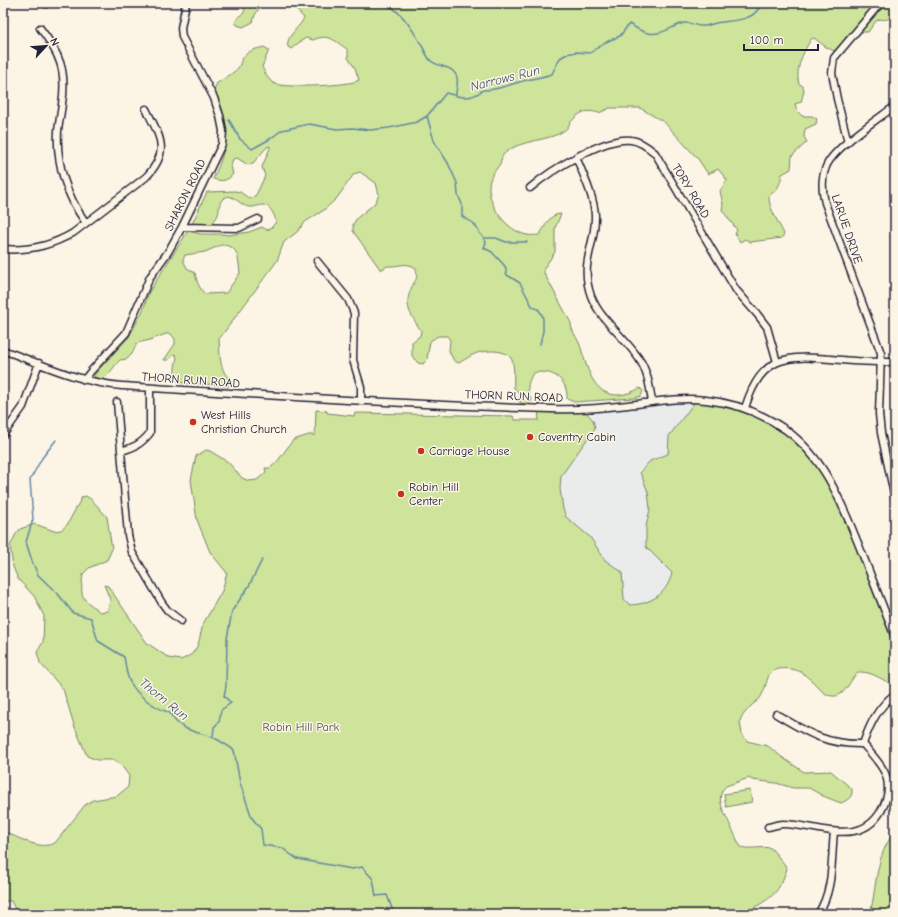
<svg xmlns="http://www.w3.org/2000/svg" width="898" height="917" viewBox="0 0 898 917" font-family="'Comic Neue',sans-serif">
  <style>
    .built { fill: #eaecec }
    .green { fill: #cee49a; stroke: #78836a; fill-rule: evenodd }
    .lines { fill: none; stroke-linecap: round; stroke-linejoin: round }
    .stream { stroke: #6287a5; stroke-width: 1.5 }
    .minor-casing { stroke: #22223b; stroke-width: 9 }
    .minor { stroke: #fcf5e5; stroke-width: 6 }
    .poi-dot { fill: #c8321e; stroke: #fcf5e5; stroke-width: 1.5 }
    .labels { text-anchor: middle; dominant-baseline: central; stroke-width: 3; stroke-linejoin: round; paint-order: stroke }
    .street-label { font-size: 12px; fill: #22223b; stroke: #fcf5e5 }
    .poi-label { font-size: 12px; fill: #22223b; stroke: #fcf5e5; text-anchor: start }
    .park-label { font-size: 12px; fill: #4d5253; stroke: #fcf5e5 }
    .water-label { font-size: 13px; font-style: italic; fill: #425470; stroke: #fcf5e5 }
  </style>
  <rect width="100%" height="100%" fill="#fcf5e5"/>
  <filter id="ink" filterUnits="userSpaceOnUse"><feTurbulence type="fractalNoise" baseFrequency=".025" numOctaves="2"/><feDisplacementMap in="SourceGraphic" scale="8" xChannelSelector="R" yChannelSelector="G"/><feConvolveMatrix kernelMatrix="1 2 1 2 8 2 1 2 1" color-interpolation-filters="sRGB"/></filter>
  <g filter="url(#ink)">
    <path class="built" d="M697,399L669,436L668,454L650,461L640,472L648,492L650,509L646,527V547L672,573L669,583L653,600L638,605H630L624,599L622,572L605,560L590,537L566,517L563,509L560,489L561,476L595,428L583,409Z"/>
    <path class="green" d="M227,3H262L255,15L253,22L243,27L237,25L235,22L239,16L243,14L245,10L243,7L229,5Z
      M280,3H895C895,13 891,22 880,19L876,21L868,32H851C844,39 842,45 834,51L826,47L814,38L811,39C803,53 795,68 799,84L803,86L804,91L801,102L795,104L797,111L802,116H812L817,119L816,124L805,129L804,137L807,142L792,156L791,169L782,174C780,186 778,189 769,196C768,207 779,223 784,234L782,238L750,242L745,239L740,242L735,234L737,230L722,210L723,204L720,191L727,180L718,169L708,174L698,159L664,122L640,108H610L599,113C586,109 579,112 570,123C569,125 567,129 565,130C549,142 520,139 505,153C502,155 501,160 500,164C495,171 490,176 489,185C488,206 507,231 527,235C531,236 536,235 539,235C546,227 548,214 561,214L555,228V252L544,268V273L571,323C571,331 577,337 580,345C587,366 592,396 619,395C626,394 634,392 640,388L643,391L641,396L635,398L574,402L567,399C568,379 552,369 533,373C527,384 526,389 532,401L527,404L520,403C519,395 522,395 514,388C513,379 515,369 512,360C508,350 491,350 481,352C474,353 466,359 459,363L454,361L449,351L450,340L447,336H438L430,341L427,359L423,364L418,363L412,356V342L420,336L421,331C412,316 403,307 411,289C415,278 418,283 416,268C405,261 399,267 387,266L383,269H380L353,231V224L357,218L374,204L379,195L376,183L360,172L354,174L337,198L324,210L305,222L297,232L284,242L277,261L219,339C220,351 219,369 228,377V387C210,382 196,386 178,382C173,373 175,366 177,357L175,354L168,360H164L175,344V339L171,334H166L150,340L137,343L132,354L127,359L120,360C113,366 107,382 96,379L94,376L100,368L129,337L143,310L149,292L188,231L201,234H220L229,235L249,232L262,227L267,230L271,228L276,222C275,216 272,210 267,206C261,203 255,208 249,207C240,206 233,192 224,198C218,202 220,209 218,215C216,219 213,222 211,225L191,226L207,192L235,191L240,192L250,199L256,195L265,176L262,167L270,148V146L267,147L253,163L248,165L237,158L233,159L231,166L233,174C228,181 221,182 213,179C229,144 232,125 214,90L217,83C220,82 236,71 238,68C240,66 240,62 242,59C247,51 255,49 264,47L269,50L262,67C265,73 269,81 275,84C285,88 350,86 359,80L355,68L348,58V50C335,41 329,33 313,40L306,38L301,41L291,49L288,47C285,37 300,27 304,18C297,11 292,2 282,5ZM221,245C239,245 238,258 240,273L226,293L205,294C199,288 197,282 195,273L187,268L183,260L185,255L205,252Z
      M697,399L730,404L787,430L825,471L895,637V686C884,681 873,672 861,672C851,672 848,698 832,696C823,695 817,685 811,680C807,677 804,674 801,672C793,668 774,666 769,675C766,682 765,691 760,698C758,701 754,703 751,706C747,710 744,714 741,718L740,722L742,734L747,741L768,746L783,758L804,772L831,771L852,789C853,797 848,800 841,803L823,796L809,788H793L776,783L752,780L749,778L726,786C713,798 726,815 731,827C735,834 737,841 741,847C751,850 761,846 771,848L785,865L787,869C779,890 776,895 757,906C752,909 748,912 743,912C734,914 726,912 718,914H14L15,909L11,901H3V831C18,837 39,851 55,843L85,805L93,800L117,796L128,787L129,776L121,765L113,760H97L87,756L74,725L63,689L40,663L37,652L43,642L44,616L34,596L18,579L13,567L10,546L16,534L20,529L35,524L54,531L61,530L67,525L82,497L86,496L92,500L107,517L112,549L107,560L89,568L83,574C80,599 81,597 100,612L108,611L110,599L104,585L108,586L147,643L169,658L181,660L192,654L198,645L203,624L222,591L227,573L210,552L197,520L191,480L196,456L206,450L210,451L228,462L242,478L249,481L257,480L266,472L265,468H270L277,462L293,440L309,435H315L316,410L327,411V413L354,416L355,413L513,416L515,420H539L538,409H583L593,420L595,428L561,476L560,489L563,509L566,517L590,537L605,560L622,572L624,599L630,605C651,604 667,594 672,573L646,547V527L650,509L648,492L640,472L650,461L668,454L669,436Z
      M750,790L752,802L726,807L724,794Z
      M895,832V914H870C877,886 875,855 895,832Z"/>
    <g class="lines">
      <path class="stream" d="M384,3C401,10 412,29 421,44C424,49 426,55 430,60C438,68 451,65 456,75C460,82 455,89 456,96
        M427,116L434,141L448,163L457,183L458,195L462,204V216C465,220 472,221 475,225C478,230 479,234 484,238H496L506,242H527
        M229,120L240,139L252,149L270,139L282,130L309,124L337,129L352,128L370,130L389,128L417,122L427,116L446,93C461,97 469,101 483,90C495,91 504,86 516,83C528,79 540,78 552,74L560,58L567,54L576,52L590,53L608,41L620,36L629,24C635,27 641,32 648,33C661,36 672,26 684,23C692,22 694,26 701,26C706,27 711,24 716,23C732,20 756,22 761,3
        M484,239L486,242L484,248L492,252L504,265L506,268V273L507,275L520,283L532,306L539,310L542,315L543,319V331L540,344
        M56,440L42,458L30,480L33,519L26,542L32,561L38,575L58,594L73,613L91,618L98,641L124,657C126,665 126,676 130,682C138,697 156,708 170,713C179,731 195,731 212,737C220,740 227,746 234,750L240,783L252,818L261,829L263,845L282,848L297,859L352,869L362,867L373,879L376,896L387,895L394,914
        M213,737L214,727L219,722L221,710L231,703L224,696L226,686L227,639L232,611L249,586L262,560"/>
      <defs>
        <path id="minor" d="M44,3L46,4
          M40,28C60,54 67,71 62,104C61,113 59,122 58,131C56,164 67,197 86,223
          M848,142L837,99L832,73L834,58L876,8L883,3
          M576,157C583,174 594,197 595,215C596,246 579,262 591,296C601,322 627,338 641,362C648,374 650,388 652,402
          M530,188C550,171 603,137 631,140C640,141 648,147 655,153L736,290L757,314L767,327L777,362
          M182,227L239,228L258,219
          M3,249C28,251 51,246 73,233L146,177C171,151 160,137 146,109
          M317,261L348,299L354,313L353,360L361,387V401
          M3,350C41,364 81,383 122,386C265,395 408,405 551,409C577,410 603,408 628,405C654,402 680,397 706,400C735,403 762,413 786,430C826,459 842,504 860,548C872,578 883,607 895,637
          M84,380L91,371L126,333L150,277L168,252L182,227L222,144L223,131L220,116L214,98L182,37L181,28L186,3
          M117,402L128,535L132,552L162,603L168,611L181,621
          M745,408C763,350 791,356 842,360C860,362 878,362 895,362
          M3,435L23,407L39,363
          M121,451C135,447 141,444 150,433V388
          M895,499L881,433L879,414L881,353L825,203C822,190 821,179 826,167C833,148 878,119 895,106
          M776,714C806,732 826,745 863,744
          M768,827C773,826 778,824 783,824C818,824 864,851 884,805C896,777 879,763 863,744C870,724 878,707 895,694
          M818,914C834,889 831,861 834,832"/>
      </defs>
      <use href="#minor" class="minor-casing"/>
      <use href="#minor" class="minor"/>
    </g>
  </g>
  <g class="poi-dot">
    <circle cx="193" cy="422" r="4"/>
    <circle cx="530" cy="437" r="4"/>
    <circle cx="421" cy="451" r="4"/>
    <circle cx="401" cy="494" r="4"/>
  </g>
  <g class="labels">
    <g class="street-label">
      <text transform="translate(691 191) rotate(59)">TORY ROAD</text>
      <text transform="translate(185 195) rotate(-64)">SHARON ROAD</text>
      <text transform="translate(847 229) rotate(71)">LARUE DRIVE</text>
      <text transform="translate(191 380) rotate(4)">THORN RUN ROAD</text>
      <text transform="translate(514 396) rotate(2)">THORN RUN ROAD</text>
    </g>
    <g class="poi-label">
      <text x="201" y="415">West Hills<tspan x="201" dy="14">Christian Church</tspan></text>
      <text x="538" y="437">Coventry Cabin</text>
      <text x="429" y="451">Carriage House</text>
      <text x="409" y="487">Robin Hill<tspan x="409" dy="14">Center</tspan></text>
    </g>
    <g class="park-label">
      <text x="301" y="727">Robin Hill Park</text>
    </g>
    <g class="water-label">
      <text transform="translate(505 78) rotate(-14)">Narrows Run</text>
      <text transform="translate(164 699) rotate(39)">Thorn Run</text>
    </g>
  </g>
  <rect width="898" height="917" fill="none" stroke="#fcf5e5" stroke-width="16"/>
  <rect x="8" y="8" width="882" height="901" fill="none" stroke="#22223b" stroke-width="1.5" filter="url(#ink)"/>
  <g transform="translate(46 46) rotate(64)" stroke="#fcf5e5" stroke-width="3" paint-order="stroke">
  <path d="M0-3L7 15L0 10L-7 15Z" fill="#22223b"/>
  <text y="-6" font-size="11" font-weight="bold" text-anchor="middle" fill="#22223b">N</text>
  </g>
  <path d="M744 44v6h74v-6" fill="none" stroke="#22223b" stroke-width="2"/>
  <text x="750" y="44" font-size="12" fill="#22223b" stroke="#fcf5e5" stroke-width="3" paint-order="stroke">100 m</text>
</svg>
